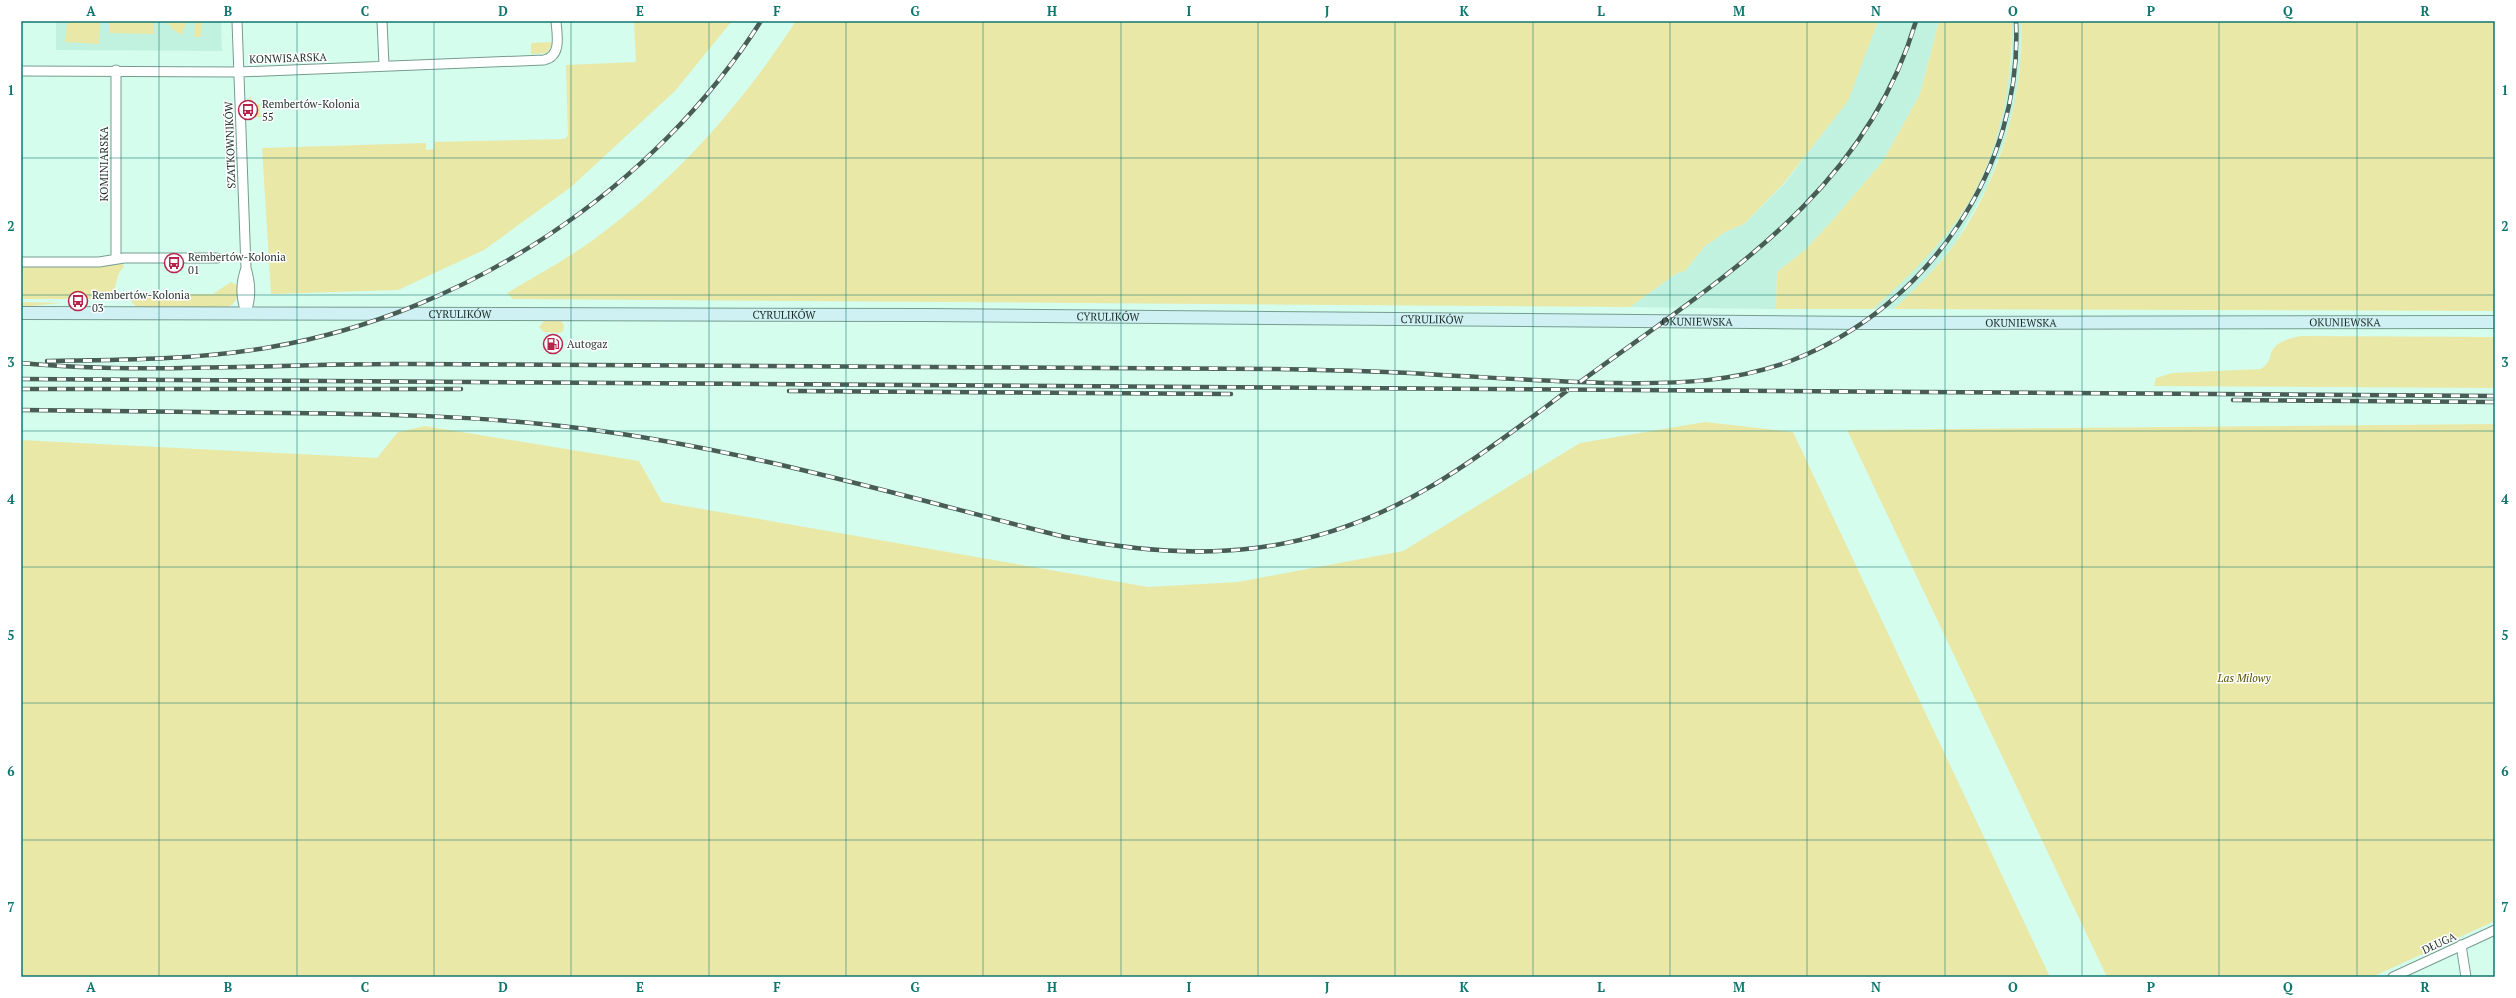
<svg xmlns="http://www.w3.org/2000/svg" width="2516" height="998" viewBox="0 0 2516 998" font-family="'PT Serif',serif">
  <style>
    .built { fill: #c1f2df }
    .green { fill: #eae8a7 }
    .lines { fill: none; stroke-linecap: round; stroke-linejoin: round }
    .minor-casing { stroke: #769c8e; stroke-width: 11 }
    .secondary-casing { stroke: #769c8e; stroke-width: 14 }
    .minor { stroke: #fff; stroke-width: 9 }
    .secondary { stroke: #cff1f4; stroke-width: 12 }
    .rail-casing { stroke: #485d55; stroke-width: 4.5 }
    .rail { stroke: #fff; stroke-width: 3; stroke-dasharray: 9; stroke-linecap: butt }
    .grid { fill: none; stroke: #0f766e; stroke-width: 1; stroke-opacity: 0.55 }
    .labels { text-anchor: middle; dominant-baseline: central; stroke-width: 3; stroke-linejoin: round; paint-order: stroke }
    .street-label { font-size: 11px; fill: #1e2d28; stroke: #fff }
    .poi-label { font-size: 11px; fill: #1e2d28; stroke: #fff; text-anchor: start }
    .park-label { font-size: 11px; font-style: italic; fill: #565301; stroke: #fff }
    .neatline { fill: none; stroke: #0f766e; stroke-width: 1.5 }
    .grid-label { font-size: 13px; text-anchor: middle; font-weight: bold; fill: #0f766e }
  </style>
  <rect width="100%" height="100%" fill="#d4fdee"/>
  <path class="built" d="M56,21H221L222,51L56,50Z
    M1878,21H1939L1920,94L1883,161L1831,222L1805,250L1777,272L1776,309L1630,307L1677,273L1685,271L1704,247L1725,232L1744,224L1785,183L1847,101Z
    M2012,21H2021V28L2020,64L2015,103L2005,140L1987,187L1956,242L1923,282L1894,309H1873L1910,274L1970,200L1989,155L2002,116L2012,56Z"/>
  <path class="green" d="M67,21H100L99,44L65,42Z
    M109,21H154V34L109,33Z
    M167,21H187L182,35L172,29Z
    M195,21H202L201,37H194Z
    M634,21H732L675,91L571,187L484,250L398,290L271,294L262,148L426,143V150L434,149V142L565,139L568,135L566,65L636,62Z
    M796,21H1878L1848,101L1784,183L1744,224L1725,232L1704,247L1685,271L1677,273L1630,307L513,299L507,293C537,275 569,258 597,237C679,176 741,105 796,21Z
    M1939,21H2012C2012,82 2001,146 1970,200C1946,241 1908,277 1873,309H1776L1777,272L1805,250L1831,222L1883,161L1920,94Z
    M2021,21H2495V311L1894,309C1916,288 1938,267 1956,242C1999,181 2025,95 2021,21Z
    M553,42L547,53L531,54V43Z
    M249,97H251V105L260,104V115L263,117H250Z
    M122,263L124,267C113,276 119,293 106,299H21V266H101Z
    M231,282L237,285C239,296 237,303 226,308H137L131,301L132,297L136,294H213Z
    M21,302L62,303L21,307Z
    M545,320H561L564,326L563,331L560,333L544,332L539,327Z
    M2301,336L2495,337V388L2154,386L2156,378L2172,373L2261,369C2269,364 2269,359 2272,351C2277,341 2291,338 2301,336Z
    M1705,422L1793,432L2050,977H21V440L377,458L398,432L425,426L639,461L662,502L1148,587L1238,582L1403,551L1580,443Z
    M2495,424V921L2372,977H2107L1847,430Z"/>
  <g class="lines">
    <defs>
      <path id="minor" d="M237,21L246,268C251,285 251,297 246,313
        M382,21L384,65
        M116,70V258
        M21,71L239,72L544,60C562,56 557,35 556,21
        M21,262H99L124,258H217
        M246,313C241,297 240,285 246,268
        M2461,945L2466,977
        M2393,977L2495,930"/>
      <g id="secondary">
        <path id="s1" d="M21,313L925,315L1865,323L2495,322"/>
      </g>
    </defs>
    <use href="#minor" class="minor-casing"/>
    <use href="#secondary" class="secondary-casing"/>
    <use href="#minor" class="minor"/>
    <use href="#secondary" class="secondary"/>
    <defs>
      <path id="rail" d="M47,361C122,360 197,360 271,347C468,313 654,189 761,21
        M21,363C150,375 280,363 409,364C698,366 986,367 1275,369C1330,370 1386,371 1441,375C1500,378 1559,382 1618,383C1679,384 1736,382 1793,360C1929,306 2023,168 2016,21
        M21,379L2495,396
        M1580,382C1717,281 1864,196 1916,21
        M21,389H461
        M789,391L1231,394
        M2233,400L2495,402
        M21,410C110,411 198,412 287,413C384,414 481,416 578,428C743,448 904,497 1065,537C1200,564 1314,557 1435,484C1481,456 1525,423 1568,390"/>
    </defs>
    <use href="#rail" class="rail-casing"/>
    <use href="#rail" class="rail"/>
  </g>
  <path class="grid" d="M159,21V977M297,21V977M434,21V977M571,21V977M709,21V977M846,21V977M983,21V977M1121,21V977M1258,21V977M1395,21V977M1533,21V977M1670,21V977M1807,21V977M1945,21V977M2082,21V977M2219,21V977M2357,21V977M21,158H2495M21,295H2495M21,431H2495M21,567H2495M21,703H2495M21,840H2495"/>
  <defs>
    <symbol id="bus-ring" viewBox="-11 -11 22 22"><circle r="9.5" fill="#fff" stroke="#b5244b" stroke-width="1.5"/><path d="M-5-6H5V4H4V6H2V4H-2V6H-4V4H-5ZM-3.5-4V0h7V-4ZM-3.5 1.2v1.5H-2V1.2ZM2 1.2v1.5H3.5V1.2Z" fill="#b5244b"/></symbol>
    <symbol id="fuel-ring" viewBox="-11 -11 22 22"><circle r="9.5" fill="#fff" stroke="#b5244b" stroke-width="1.5"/><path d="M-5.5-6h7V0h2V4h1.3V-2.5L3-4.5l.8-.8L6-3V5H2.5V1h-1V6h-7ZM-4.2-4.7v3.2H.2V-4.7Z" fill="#b5244b"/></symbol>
  </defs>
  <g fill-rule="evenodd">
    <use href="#bus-ring" x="237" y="99" width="22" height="22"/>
    <use href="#bus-ring" x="163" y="252" width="22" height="22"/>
    <use href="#bus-ring" x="67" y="290" width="22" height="22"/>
    <use href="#fuel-ring" x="542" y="333" width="22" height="22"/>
  </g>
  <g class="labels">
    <g class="street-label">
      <text transform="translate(288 58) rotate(-2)">KONWISARSKA</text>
      <text transform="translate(230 145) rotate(-92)">SZATKOWNIKÓW</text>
      <text transform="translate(104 164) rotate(-90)">KOMINIARSKA</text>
      <text stroke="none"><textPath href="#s1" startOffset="439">CYRULIKÓW</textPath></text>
      <text stroke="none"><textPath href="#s1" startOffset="763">CYRULIKÓW</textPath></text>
      <text stroke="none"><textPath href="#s1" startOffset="1087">CYRULIKÓW</textPath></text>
      <text stroke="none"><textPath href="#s1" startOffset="1411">CYRULIKÓW</textPath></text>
      <text stroke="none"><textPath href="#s1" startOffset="1676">OKUNIEWSKA</textPath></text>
      <text stroke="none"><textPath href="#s1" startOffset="2000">OKUNIEWSKA</textPath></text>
      <text stroke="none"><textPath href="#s1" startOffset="2324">OKUNIEWSKA</textPath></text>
      <text transform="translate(2439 943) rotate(-25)">DŁUGA</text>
    </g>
    <g class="poi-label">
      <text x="262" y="104">Rembertów-Kolonia<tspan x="262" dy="13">55</tspan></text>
      <text x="188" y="257">Rembertów-Kolonia<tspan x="188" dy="13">01</tspan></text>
      <text x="92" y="295">Rembertów-Kolonia<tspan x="92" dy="13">03</tspan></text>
      <text x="567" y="344">Autogaz</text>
    </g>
    <g class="park-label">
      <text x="2244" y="678">Las Milowy</text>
    </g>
  </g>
  <rect width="2516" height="998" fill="none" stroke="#ffffff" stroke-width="44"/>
  <rect x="22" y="22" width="2472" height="954" class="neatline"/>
  <g class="grid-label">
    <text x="91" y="16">A</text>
    <text x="228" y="16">B</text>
    <text x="365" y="16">C</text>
    <text x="503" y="16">D</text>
    <text x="640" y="16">E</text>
    <text x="777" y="16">F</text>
    <text x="915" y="16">G</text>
    <text x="1052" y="16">H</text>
    <text x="1189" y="16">I</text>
    <text x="1327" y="16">J</text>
    <text x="1464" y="16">K</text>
    <text x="1601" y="16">L</text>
    <text x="1739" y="16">M</text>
    <text x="1876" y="16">N</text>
    <text x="2013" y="16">O</text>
    <text x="2151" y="16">P</text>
    <text x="2288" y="16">Q</text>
    <text x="2425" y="16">R</text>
    <text x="11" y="95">1</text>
    <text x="2505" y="95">1</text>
    <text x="11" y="231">2</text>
    <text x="2505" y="231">2</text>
    <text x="11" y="367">3</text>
    <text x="2505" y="367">3</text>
    <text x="11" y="504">4</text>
    <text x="2505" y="504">4</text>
    <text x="11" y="640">5</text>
    <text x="2505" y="640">5</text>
    <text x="11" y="776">6</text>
    <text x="2505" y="776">6</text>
    <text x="11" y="912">7</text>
    <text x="2505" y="912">7</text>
    <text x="91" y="992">A</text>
    <text x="228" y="992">B</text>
    <text x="365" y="992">C</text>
    <text x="503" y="992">D</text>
    <text x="640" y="992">E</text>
    <text x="777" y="992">F</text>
    <text x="915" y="992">G</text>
    <text x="1052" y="992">H</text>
    <text x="1189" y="992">I</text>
    <text x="1327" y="992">J</text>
    <text x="1464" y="992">K</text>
    <text x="1601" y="992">L</text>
    <text x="1739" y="992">M</text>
    <text x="1876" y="992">N</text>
    <text x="2013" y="992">O</text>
    <text x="2151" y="992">P</text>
    <text x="2288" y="992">Q</text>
    <text x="2425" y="992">R</text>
  </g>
</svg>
